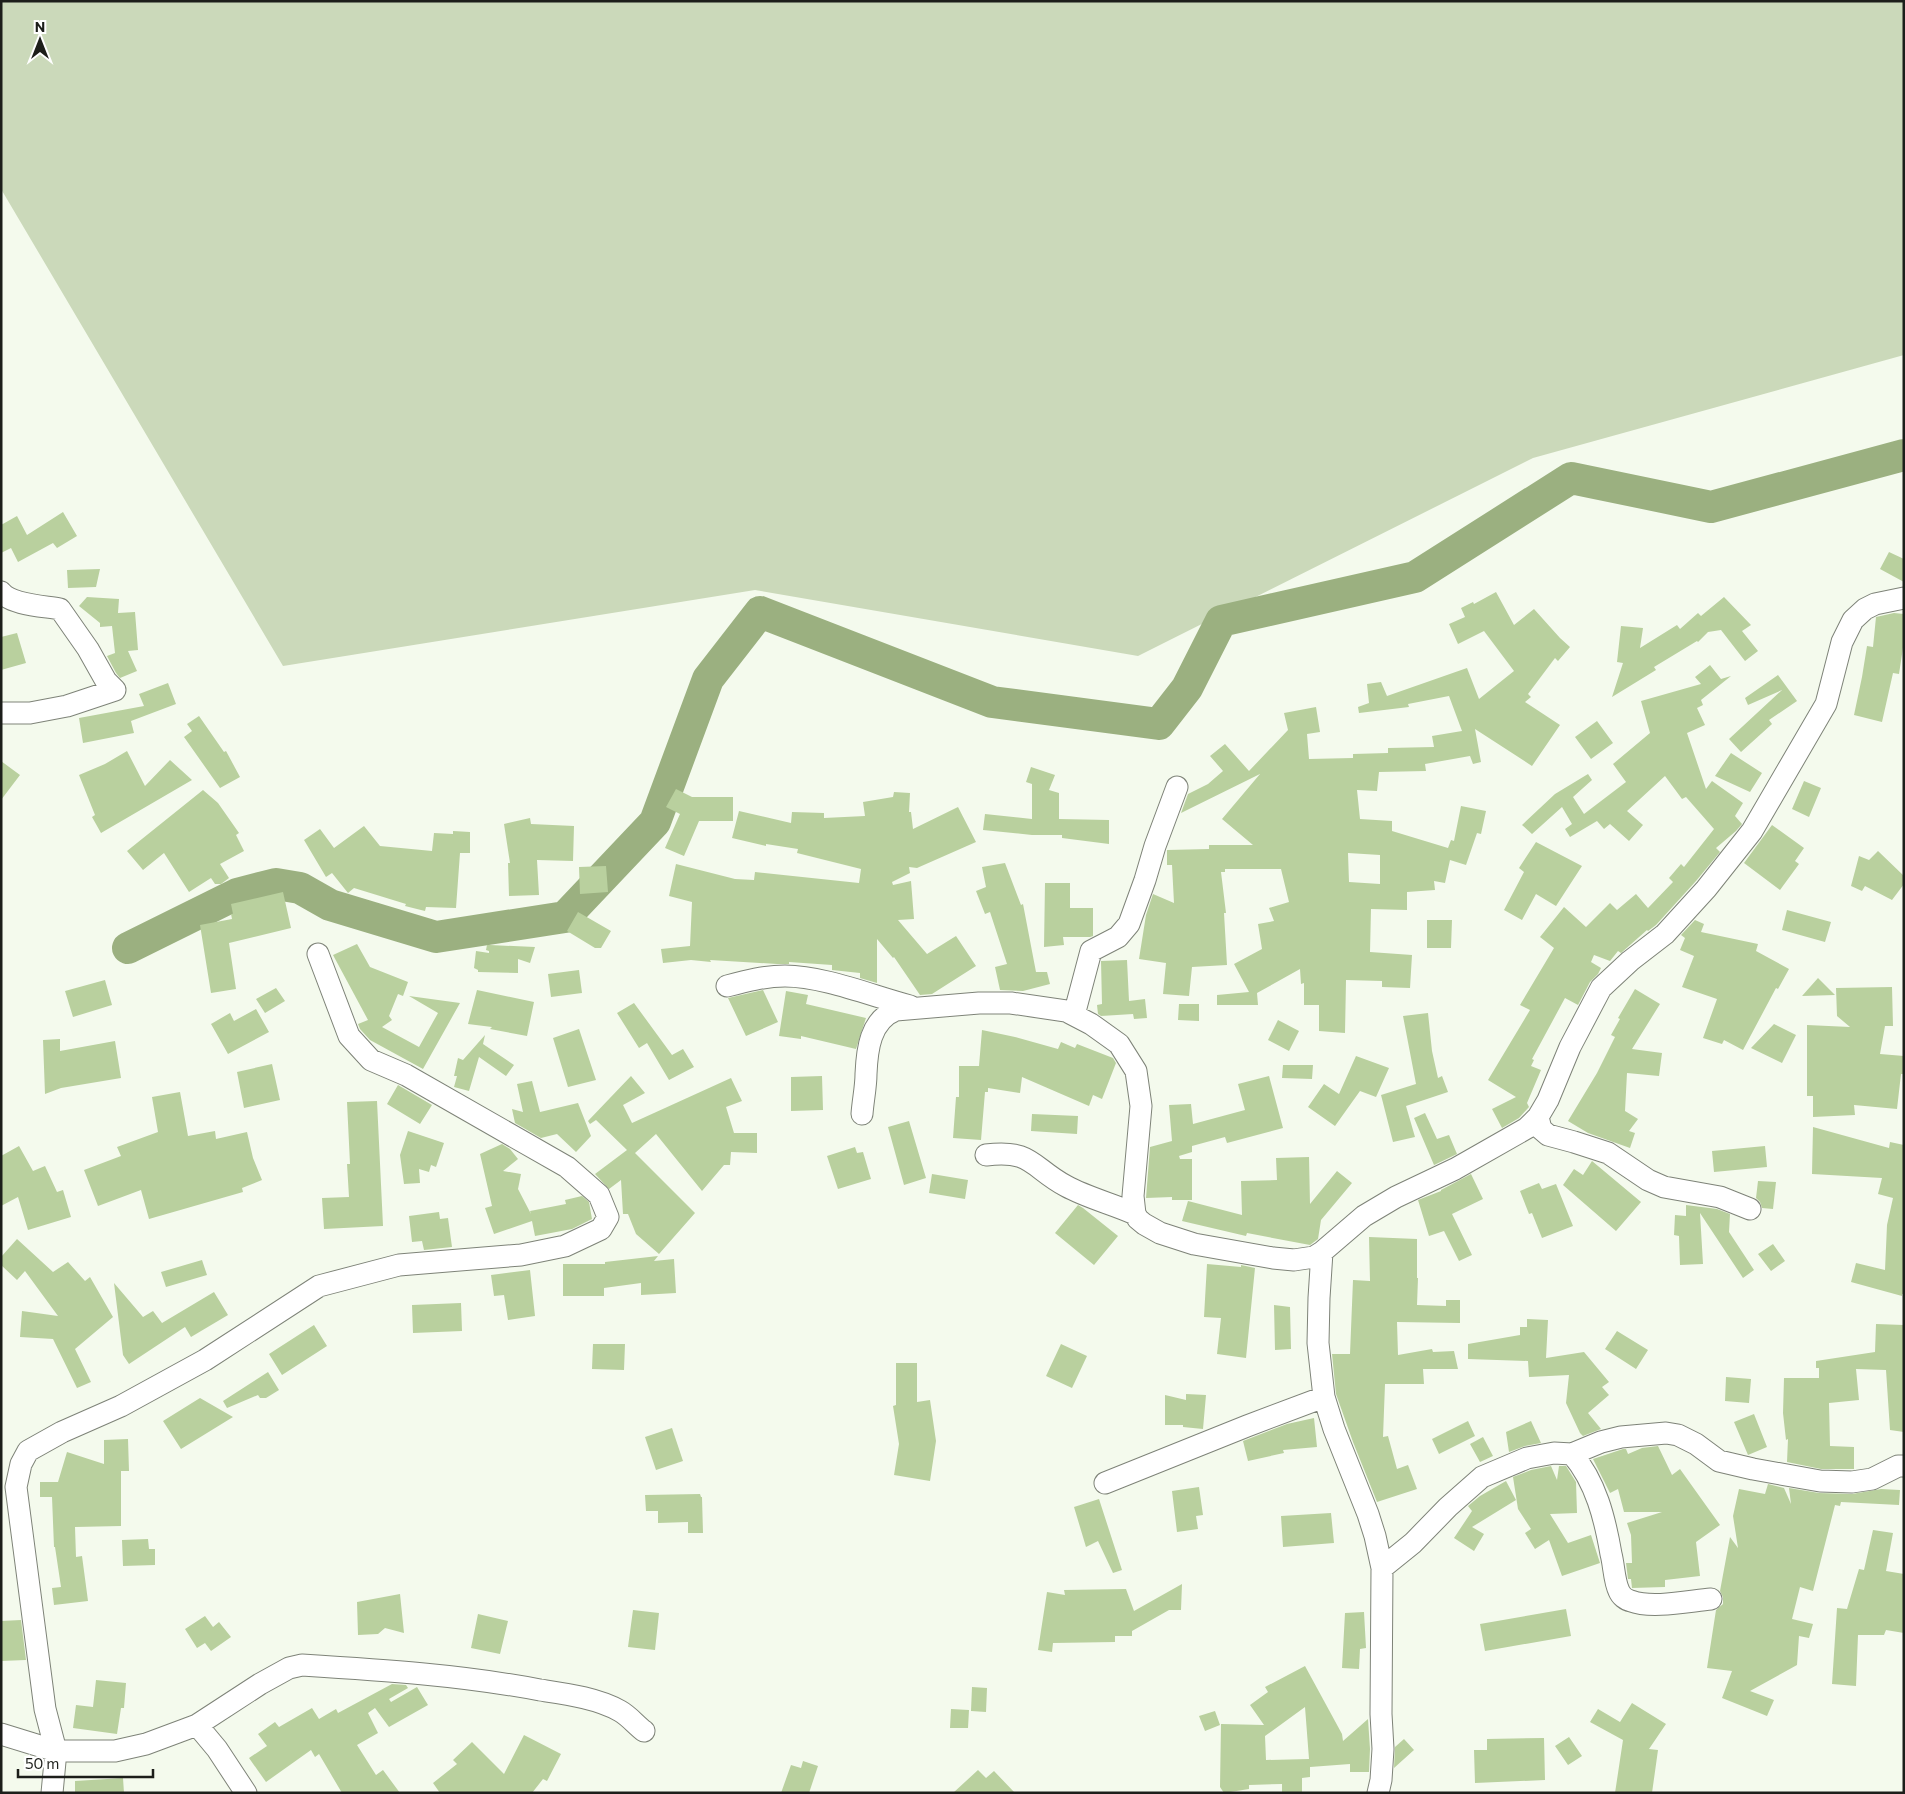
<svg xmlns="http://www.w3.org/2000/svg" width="1905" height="1794" viewBox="0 0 1905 1794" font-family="Commissioner,sans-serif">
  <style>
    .green { fill: #cbd9ba }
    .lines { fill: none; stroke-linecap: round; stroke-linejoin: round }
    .river { stroke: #9bb080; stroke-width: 32 }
    .building { fill: #b9d09e; fill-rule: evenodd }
    .minor-casing { stroke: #7e8378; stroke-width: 23 }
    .minor { stroke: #fff; stroke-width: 21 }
  </style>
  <rect width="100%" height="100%" fill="#f4faed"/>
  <path class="green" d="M1,1H1904V355L1533,458L1138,656L755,590L283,666L1,189Z"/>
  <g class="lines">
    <path class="river" d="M128,948L237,894L276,884L300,888L330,905L436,937L565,917L655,822L708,679L760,612L992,702L1159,724L1187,688L1221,621L1415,577L1571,478L1711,507L1904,455"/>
  </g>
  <path class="building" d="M63,512L77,536L57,548L53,543L18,562L11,548L1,553V525L17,516L27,535Z
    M1889,552L1904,559V582L1880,569Z
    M100,569L96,587L68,588L67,570Z
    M1496,592L1514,625L1534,609L1560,638L1570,647L1558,661L1555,658L1528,694L1531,697L1525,702L1560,725L1532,766L1475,729L1481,762L1473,764L1470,756L1425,764L1426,771L1379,772L1377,791L1357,790L1360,819L1392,821V831L1448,848L1451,840L1454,841L1461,806L1486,811L1481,834L1477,833L1466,865L1450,860L1445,883L1434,881L1435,890L1407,892V910L1371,909L1370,952L1412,955L1410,988L1382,987V981L1346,980L1345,1033L1319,1031V1005H1304V983L1301,984L1300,969L1257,993L1258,1005H1217V995L1249,992L1234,964L1262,949L1258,924L1274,921L1269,908L1289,902L1281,869H1225V872H1221L1226,913H1224L1227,965L1192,967L1189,996L1163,994L1166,963L1139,959L1146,915L1153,894L1174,903L1172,865H1167V850L1209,849V845H1253L1222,819L1260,774L1181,813L1188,794L1208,784L1223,771L1210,756L1225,744L1249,771L1288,730L1284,713L1316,707L1320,732L1307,734L1309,759L1353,758V754L1388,753V748L1434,747L1432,736L1462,731L1449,696L1408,704L1409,707L1359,713L1358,707L1369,703L1367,684L1381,682L1387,696L1467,668L1479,699L1514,671L1484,631L1458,644L1449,624L1465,617L1461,608L1473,602L1474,604ZM1348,853L1380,855V884L1349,882Z
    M87,597L119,599L118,613L135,612L138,650L128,651L137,671L120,678L116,673L107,656L115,653L112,626L100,627V623L79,606Z
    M1724,597L1751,625L1742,631L1758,651L1745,661L1721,630L1708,632L1698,642L1697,641L1654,667L1656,670L1612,697L1623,663L1617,662L1621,626L1643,628L1640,648L1677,625L1680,629L1698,613L1701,616Z
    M1894,613L1904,614V641L1899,674L1893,673L1882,722L1854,715L1862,677L1867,646L1873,647L1876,617Z
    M17,633L26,663L1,670V637Z
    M1710,665L1721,679L1731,676L1701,700L1703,705L1697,708L1705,725L1687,733L1706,789L1712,781L1743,803L1735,816L1742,824L1736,831L1716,848L1720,852L1696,881L1656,925L1648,931L1647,930L1621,953L1618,951L1610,961L1594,955L1591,962L1601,968L1598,974L1590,982L1578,1005L1565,998L1532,1059L1534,1060L1531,1066L1541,1070L1527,1103L1529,1107L1519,1118L1502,1128L1492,1109L1516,1097L1488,1080L1530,1010L1520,1005L1554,948L1540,937L1564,907L1586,927L1610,903L1617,910L1636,894L1648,908L1673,882L1669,878L1681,864L1684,867L1714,829L1686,797L1682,799L1665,776L1627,811L1643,825L1629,841L1610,824L1604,829L1597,821L1570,837L1565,829L1572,824L1562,807L1532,834L1522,825L1555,794L1588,774L1592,780L1573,797L1584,814L1626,782L1613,764L1650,733L1641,701L1701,684L1695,677Z
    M1778,675L1797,701L1769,720L1772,724L1741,752L1729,739L1782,690L1748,705L1745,698Z
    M168,683L176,704L131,721L134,733L83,743L79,718L144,706L139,694Z
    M199,716L224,752L226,751L240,777L220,788L184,737L192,731L187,724Z
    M1597,721L1613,743L1591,759L1575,737Z
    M127,751L145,786L170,760L192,780L101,833L92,817L95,815L79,775L105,764Z
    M1731,753L1762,773L1750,792L1715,776Z
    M1,761L20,775L1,800Z
    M1031,767L1055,775L1049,790L1059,793V819L1109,820V844L1062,838V835H1032L983,830L985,814L1032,819V784L1026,782Z
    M1804,781L1821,788L1809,817L1792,809Z
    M676,789L692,797H733V821H699L684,856L665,848L680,814L666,807Z
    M203,790L218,803L239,833L236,835L244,851L220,864L229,878L221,884H215L211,878L189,892L164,853L143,870L127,851Z
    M894,792L910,793L909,812H911L913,829L958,807L976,842L917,868L909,867L910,873L892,882L893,885L911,881L914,919L898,920L927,954L956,936L976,966L932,994L920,995L894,957L893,958L877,939V983L860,978V973L832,970V965L789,962V964H777L710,960L711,962L691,960L663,963L661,949L690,946L692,902L669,896L676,864L735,879L754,880L755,872L859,883L861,869L797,853L798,849L766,844V846L732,838L739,811L791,823L792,812L824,813V818L865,816L863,802L893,797Z
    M530,818L531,824L574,826L573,861L537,860L539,895L509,896L508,863H510L504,824Z
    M1772,825L1804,848L1795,861L1799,864L1780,890L1744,863Z
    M364,826L380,846L432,851L434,833L453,834V831L470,832V853H460L456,908L426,907L425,911L405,906L406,904L354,888L348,893L332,873L326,877L304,840L320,829L334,848Z
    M1536,842L1582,866L1556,906L1536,894L1522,920L1504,910L1524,872L1519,868Z
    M1878,851L1904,876V884L1892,900L1865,886L1862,891L1851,886L1859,856L1869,860Z
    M1005,863L1021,905L1023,904L1036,972H1047L1050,984L1023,991L1000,990L995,967L1007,964L990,912L985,914L976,891L986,887L982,867Z
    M606,866L608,892L580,894L579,867Z
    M1045,883H1070V908H1093V936L1090,937H1063L1064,945L1044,947Z
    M283,892L291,928L229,943L236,989L211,993L200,925L232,919L231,914H233L231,904Z
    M1787,910L1831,922L1825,942L1782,930Z
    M578,912L611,931L601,948H595L567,931Z
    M1427,920H1452L1451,948H1427Z
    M1695,920L1704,924L1701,932L1758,944L1756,951L1789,969L1778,989L1776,988L1743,1050L1724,1040L1722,1044L1703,1038L1717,999L1682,987L1694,956L1680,950L1685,938L1681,935Z
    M357,944L370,967L408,982L403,996L398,994L389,1016L392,1020L382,1027L419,1047L438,1013L409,996L460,1003L423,1069L370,1040L360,1029L358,1024L368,1020L333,955Z
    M487,945H490L535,947L530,963L518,959V973L478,972V970L474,968L476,951L489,953V951L486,950Z
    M1127,960L1129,1001L1145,999L1147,1018L1134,1019L1133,1014L1101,1016L1098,1014L1097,1005L1102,1004L1101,961Z
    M579,970L582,993L551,997L548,974Z
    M1818,978L1835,995L1802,996Z
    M105,980L112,1005L73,1017L65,991Z
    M1892,987L1893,1026H1885L1880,1054L1904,1056V1074H1901L1897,1109L1854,1105L1855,1115L1813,1117V1096H1807V1025L1850,1027L1837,1016L1836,988Z
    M276,988L285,1001L265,1013L256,999Z
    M1635,989L1660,1004L1632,1049L1662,1053L1659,1076L1627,1073L1625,1111L1638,1119L1629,1131L1635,1133L1630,1148L1588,1133L1568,1121L1597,1073L1615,1037L1611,1035L1620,1019L1618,1018Z
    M477,990L534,1002L527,1036L490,1029L492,1027L468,1024Z
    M763,990L778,1022L746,1036L728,998Z
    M786,991L808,995L806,1004L866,1018L856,1049L801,1036V1039L779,1036Z
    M634,1003L672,1055L683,1049L694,1067L669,1080L647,1043L639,1048L617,1013Z
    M1179,1004H1199V1021L1178,1020Z
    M256,1009L269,1032L228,1054L211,1024L230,1013L234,1021Z
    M1428,1013L1432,1051L1438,1078L1442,1076L1448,1092L1406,1106L1415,1137L1393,1142L1381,1095L1416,1084L1403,1016Z
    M1278,1020L1299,1031L1289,1051L1268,1040Z
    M1774,1024L1796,1035L1782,1063L1751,1048Z
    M579,1029L596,1080L568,1087L553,1038Z
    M982,1030L1015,1037L1058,1049L1061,1042L1075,1048L1077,1044L1113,1058L1116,1063L1102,1099L1093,1095L1089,1106L1022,1077L1020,1093L988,1088V1092H985L981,1140L953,1138L956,1097H959V1066H979Z
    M485,1035L483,1044L514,1065L506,1076L479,1057L469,1091L454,1087L457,1076H454L458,1058L463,1060Z
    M60,1039V1051L115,1041L121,1078L61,1088L45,1094L43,1040Z
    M1356,1056L1389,1068L1376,1097L1360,1091L1335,1126L1308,1107L1324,1084L1339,1094Z
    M272,1064L280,1100L244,1108L237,1072Z
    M1283,1065H1313L1312,1079L1282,1078Z
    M631,1076L645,1093L623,1105L632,1123L731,1078L742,1101L726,1107L734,1133H757V1153L731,1152L730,1165H724L702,1191L656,1134L635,1153L695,1213L659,1254L636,1234L628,1214H623L621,1180L609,1189L595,1174L627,1150L596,1120L590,1124L588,1121Z
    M822,1076L823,1110L791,1111V1077Z
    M1269,1076L1283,1128L1227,1143L1225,1137L1192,1146V1152L1179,1156L1180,1159H1192V1200H1172V1197L1146,1198L1150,1147L1172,1141L1169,1105L1191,1104L1193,1124L1245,1110L1238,1084Z
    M532,1081L540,1112L578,1103L591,1136L576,1152L557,1134L541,1138L515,1123L512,1109L523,1112L517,1084Z
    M398,1085L432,1105L420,1124L387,1104Z
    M180,1092L188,1136L215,1131L216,1139L247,1132L253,1158L262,1180L242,1188L243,1192L149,1219L141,1190L98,1206L84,1170L121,1156L117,1147L158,1132L152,1097Z
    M377,1101L383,1226L324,1229L322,1198L349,1197L347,1164H350L347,1102Z
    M1425,1113L1437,1139L1449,1135L1457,1154L1430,1167L1434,1165L1414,1118Z
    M1032,1114L1078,1116L1077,1134L1031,1131Z
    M909,1121L926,1178L904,1185L888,1127Z
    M1813,1127L1889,1148L1890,1142L1904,1145V1294H1902V1296L1851,1282L1856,1263L1885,1270L1887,1225L1893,1198L1878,1194L1882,1178L1812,1174Z
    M408,1131L444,1143L436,1167L431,1165L429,1172L419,1169L420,1183L404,1184L400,1155Z
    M502,1144L510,1149L518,1159L503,1171L521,1174L518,1189L531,1214L530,1211L566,1204L565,1200L582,1196L589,1202L592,1219L572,1229L535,1236L532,1221L494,1234L485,1208L492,1206L480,1154Z
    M19,1146L33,1171L45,1166L57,1192L63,1190L71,1217L28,1230L18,1197L1,1206V1156Z
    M1765,1146L1767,1167L1714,1172L1712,1151Z
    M855,1147L857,1153L863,1152L871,1179L838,1189L827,1156Z
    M1309,1157L1310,1204L1337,1171L1352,1183L1321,1220L1318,1239L1310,1245L1247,1233L1246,1236L1182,1221L1188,1201L1242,1215L1241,1181L1277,1180L1276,1158Z
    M1592,1161L1641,1202L1616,1231L1563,1185L1574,1169L1583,1175Z
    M932,1174L968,1180L965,1199L929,1193Z
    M1471,1174L1483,1199L1452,1214L1472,1255L1459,1261L1444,1231L1429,1236L1418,1200L1441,1191V1190Z
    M1758,1181L1776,1182L1773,1209L1762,1208L1760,1202L1756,1198Z
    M1539,1183L1542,1189L1556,1184L1573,1226L1542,1238L1532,1213L1529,1214L1520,1191Z
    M1078,1205L1083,1208L1118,1236L1094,1265L1055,1233Z
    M1686,1205L1717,1209L1730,1214L1729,1232L1754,1270L1743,1278L1700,1213L1703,1264L1680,1265L1679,1236L1674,1235L1675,1215L1686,1216Z
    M439,1212L440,1219L448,1218L452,1247L424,1250L422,1241L412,1242L409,1216Z
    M1369,1237L1417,1239V1278H1418L1417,1305L1446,1306V1300H1460V1323L1397,1322L1398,1355L1432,1349L1433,1352L1454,1351L1458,1369H1423L1424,1384H1385L1383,1437L1388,1436L1397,1469L1408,1465L1417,1489L1377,1502L1353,1442L1336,1394L1332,1354H1350L1353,1280L1370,1281Z
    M17,1239L53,1272L68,1262L85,1281L90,1277L113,1317L75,1349L91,1382L77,1388L53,1339L20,1337L22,1311L58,1316L25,1271L17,1280L1,1265V1257Z
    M1773,1244L1785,1261L1771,1271L1758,1254Z
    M658,1256L654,1261L674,1259L676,1293L641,1295V1283L604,1288V1296H563V1264H605V1262Z
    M202,1260L207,1275L166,1287L161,1272Z
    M1207,1264L1241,1267V1265L1255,1268L1246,1358L1217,1354L1221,1318L1204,1317Z
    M530,1270L535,1316L508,1320L504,1295L494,1296L491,1275Z
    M114,1283L143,1317L153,1311L162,1323L214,1292L228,1315L191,1337L185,1327L129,1364L123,1355Z
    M461,1303L462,1331L413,1333L412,1305Z
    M1274,1305L1290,1307L1291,1349L1275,1350Z
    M1527,1319L1548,1320L1546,1358L1584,1352L1609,1382L1602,1387L1609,1395L1588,1413L1601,1429L1583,1436L1580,1433L1566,1403L1569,1375L1529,1377L1528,1361L1468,1359V1344L1520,1335V1327H1527Z
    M1876,1324L1904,1325V1432L1890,1430L1886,1370L1856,1369L1859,1400L1829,1403L1830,1446L1854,1447V1469H1821L1787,1462L1788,1439L1786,1440L1783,1413L1784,1378H1819V1368H1816V1361L1875,1352Z
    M314,1325L327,1346L282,1375L269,1354Z
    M1617,1331L1648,1350L1636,1369L1605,1349Z
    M593,1344H625L624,1370L592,1369Z
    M1061,1344L1087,1356L1072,1388L1046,1376Z
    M896,1363H917V1402L930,1400L936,1441L930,1481L894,1475L899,1444L893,1406L896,1405Z
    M268,1372L279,1390L266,1398H260L258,1395L227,1408L223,1401Z
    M1726,1377L1751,1379L1749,1403L1725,1401Z
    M1186,1394L1206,1395L1203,1429L1183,1427V1425H1165V1395L1186,1400Z
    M200,1398L233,1417L181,1449L163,1421Z
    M1754,1414L1767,1447L1748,1455L1734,1422Z
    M1314,1418L1317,1447L1283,1450L1284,1453L1248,1461L1243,1441L1287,1424Z
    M1468,1421L1475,1436L1439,1454L1432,1439Z
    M1531,1421L1541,1443L1525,1446L1509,1452L1506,1432Z
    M672,1428L683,1461L656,1470L645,1437Z
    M1483,1437L1493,1456L1480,1462L1470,1444Z
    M128,1439L129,1471H121V1526L75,1527L76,1557L82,1556L88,1601L54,1605L52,1588L61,1587L55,1547H54L52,1497H40V1482H58L67,1452L104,1464V1440Z
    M1658,1446L1672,1475L1680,1469L1720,1525L1696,1542L1700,1576L1665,1580V1587L1632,1588L1631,1579H1628L1626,1563H1632L1631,1535L1627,1523L1662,1512H1624L1618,1489L1610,1493L1593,1459L1623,1449H1626L1628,1454L1642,1448Z
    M1551,1466L1557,1480L1559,1466H1566L1576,1482L1577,1513L1550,1514L1568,1543L1591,1535L1600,1563L1562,1576L1549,1540L1535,1549L1525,1533L1531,1529L1518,1509L1513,1477L1531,1470Z
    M1506,1481L1516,1500L1472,1527L1484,1534L1474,1551L1454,1538L1472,1511L1468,1506L1480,1496Z
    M1768,1484L1784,1488L1791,1504L1789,1488L1819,1493L1852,1494L1881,1489L1900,1490L1899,1505L1841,1502L1840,1506L1835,1505L1813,1591L1800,1587L1792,1619L1813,1624L1809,1638L1799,1636L1797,1665L1750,1691L1774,1700L1767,1716L1722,1698L1732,1671L1707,1668L1716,1610L1723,1604V1597L1720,1591L1730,1537L1738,1548L1733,1516L1739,1489L1765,1494Z
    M1199,1487L1203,1515L1196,1516L1198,1529L1177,1532L1172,1491Z
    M700,1494L701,1497H702L703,1533H688V1522L658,1523V1511H646L645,1495Z
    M1099,1499L1122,1570L1113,1573L1098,1541L1086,1547L1074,1507Z
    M1331,1513L1334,1543L1283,1547L1281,1516Z
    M1873,1530L1893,1533L1886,1571L1904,1574V1633L1886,1630L1884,1635H1858L1856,1686L1832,1684L1837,1608L1847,1609L1859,1569L1864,1570Z
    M148,1539L149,1549H155V1565L123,1566L122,1540Z
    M1182,1584L1181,1610H1169L1132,1631V1636H1115V1642L1053,1643L1052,1652L1038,1650L1047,1592L1065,1595L1064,1590L1126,1589L1134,1611Z
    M400,1594L404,1633L385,1628L378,1634L358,1635L357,1602Z
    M1566,1609L1571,1636L1485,1651L1480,1624Z
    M633,1610L659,1613L655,1650L628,1647Z
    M1364,1612L1366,1648L1360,1649L1359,1669L1342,1668L1345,1613Z
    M478,1614L508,1621L500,1654L471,1648Z
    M205,1616L213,1627L219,1622L231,1637L211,1651L205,1643L197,1648L185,1629Z
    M21,1620L26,1660L1,1661V1621Z
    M1305,1666L1342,1734L1343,1741L1368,1719L1370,1749L1369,1772H1350V1764L1310,1767V1777L1302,1778V1793H1282V1784L1249,1785V1789L1224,1793L1220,1787L1221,1724L1264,1725L1250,1705L1268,1692L1265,1687ZM1305,1707L1309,1759L1266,1760L1265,1736Z
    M96,1680L126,1683L124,1708H121L117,1734L73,1728L76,1705L93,1707Z
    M392,1684L406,1685L408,1688L389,1699L391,1702L417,1687L428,1705L389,1727L375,1708L368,1713L378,1733L357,1745L376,1775L383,1770L400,1793H342L319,1754L315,1757L311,1750L266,1782L249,1758L267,1746L258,1734L275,1722L279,1727L312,1708L319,1719L336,1709L338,1713Z
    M972,1687L987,1688L986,1712L971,1711Z
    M1632,1703L1666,1724L1649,1749L1658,1750L1652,1793H1615L1623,1740L1590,1722L1598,1709L1620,1722Z
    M951,1709L969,1710L968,1728H950Z
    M1215,1711L1220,1725L1205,1731L1199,1716Z
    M524,1735L561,1754L547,1781L543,1779L532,1793H440L433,1783L457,1764L453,1760L472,1742L504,1774Z
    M1569,1737L1582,1756L1568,1765L1555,1746Z
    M1544,1738L1545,1780L1475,1783L1474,1750H1487V1739Z
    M1404,1739L1414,1750L1394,1768L1395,1747Z
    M803,1761L818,1766L809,1793H781L791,1765L801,1768Z
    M978,1770L986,1778L994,1771L1015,1793H953Z
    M123,1778L124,1793H75V1781Z"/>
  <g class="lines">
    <defs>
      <path id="minor" d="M1,592C11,605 44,606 60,609L88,649L106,681L115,690L67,706L30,713H1
        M727,986C746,981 765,976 785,976C823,976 872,996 910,1006
        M1074,1015L1091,951L1118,937L1129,924L1145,880L1155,846L1177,787
        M862,1114C863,1100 866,1087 866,1074C867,1050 870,1020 896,1010L979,1003H1011L1066,1011L1091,1024L1119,1044L1136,1071L1141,1106L1133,1196L1135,1214L1138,1219L1144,1224L1160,1233L1194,1244L1273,1258L1294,1260L1314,1257L1322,1252L1364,1216L1396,1197L1455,1169L1527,1128L1538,1117L1548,1100L1570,1047L1601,988L1630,961L1665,934L1706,889L1752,831L1826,704L1842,642L1853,620L1865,609L1875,604L1904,598
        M1538,1117L1541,1129L1548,1135L1574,1142L1608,1153L1648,1180L1664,1187L1720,1197L1750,1209
        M986,1155C1032,1149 1032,1168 1066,1186C1088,1198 1113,1204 1135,1214
        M1322,1252L1319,1298L1318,1343L1324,1397L1334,1429L1368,1514L1375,1536L1382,1568L1381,1714L1383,1749L1381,1780L1378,1793
        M1572,1454C1596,1482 1605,1519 1611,1554C1614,1565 1614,1581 1619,1591C1621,1596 1626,1600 1631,1601C1652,1609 1689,1601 1711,1599
        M1105,1483L1247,1426L1324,1397
        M1382,1568L1413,1543L1448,1507L1482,1477L1527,1458L1554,1453L1572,1454L1601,1442L1621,1437L1666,1433L1678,1435L1696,1444L1719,1461L1753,1469L1820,1481L1852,1482L1872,1479L1898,1466H1904
        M197,1725L217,1749L246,1793
        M1,1734L56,1751H115L146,1744L197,1725L260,1684L289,1668L302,1665C382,1670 461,1675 540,1690C566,1694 597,1698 620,1711C629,1716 636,1725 644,1731
        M52,1793L56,1751L45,1709L16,1487L21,1464L28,1451L62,1432L121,1406L205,1360L319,1286L399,1265L521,1255L565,1246L601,1229L608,1217L599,1195L567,1167L406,1075L371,1060L349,1036L318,954"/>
    </defs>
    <use href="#minor" class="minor-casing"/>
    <use href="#minor" class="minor"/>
  </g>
  <rect width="1905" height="1794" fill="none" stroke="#1c1e1a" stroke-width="5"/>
  <g transform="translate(40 40)" stroke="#ffffff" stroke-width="4" paint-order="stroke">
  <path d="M0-4L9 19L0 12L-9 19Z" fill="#1c1e1a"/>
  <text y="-8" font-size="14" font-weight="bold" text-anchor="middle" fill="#1c1e1a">N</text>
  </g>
  <path d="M18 1769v8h135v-8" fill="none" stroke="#1c1e1a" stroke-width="2.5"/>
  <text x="25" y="1769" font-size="15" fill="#1c1e1a" stroke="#ffffff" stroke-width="4" paint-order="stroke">50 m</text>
</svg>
